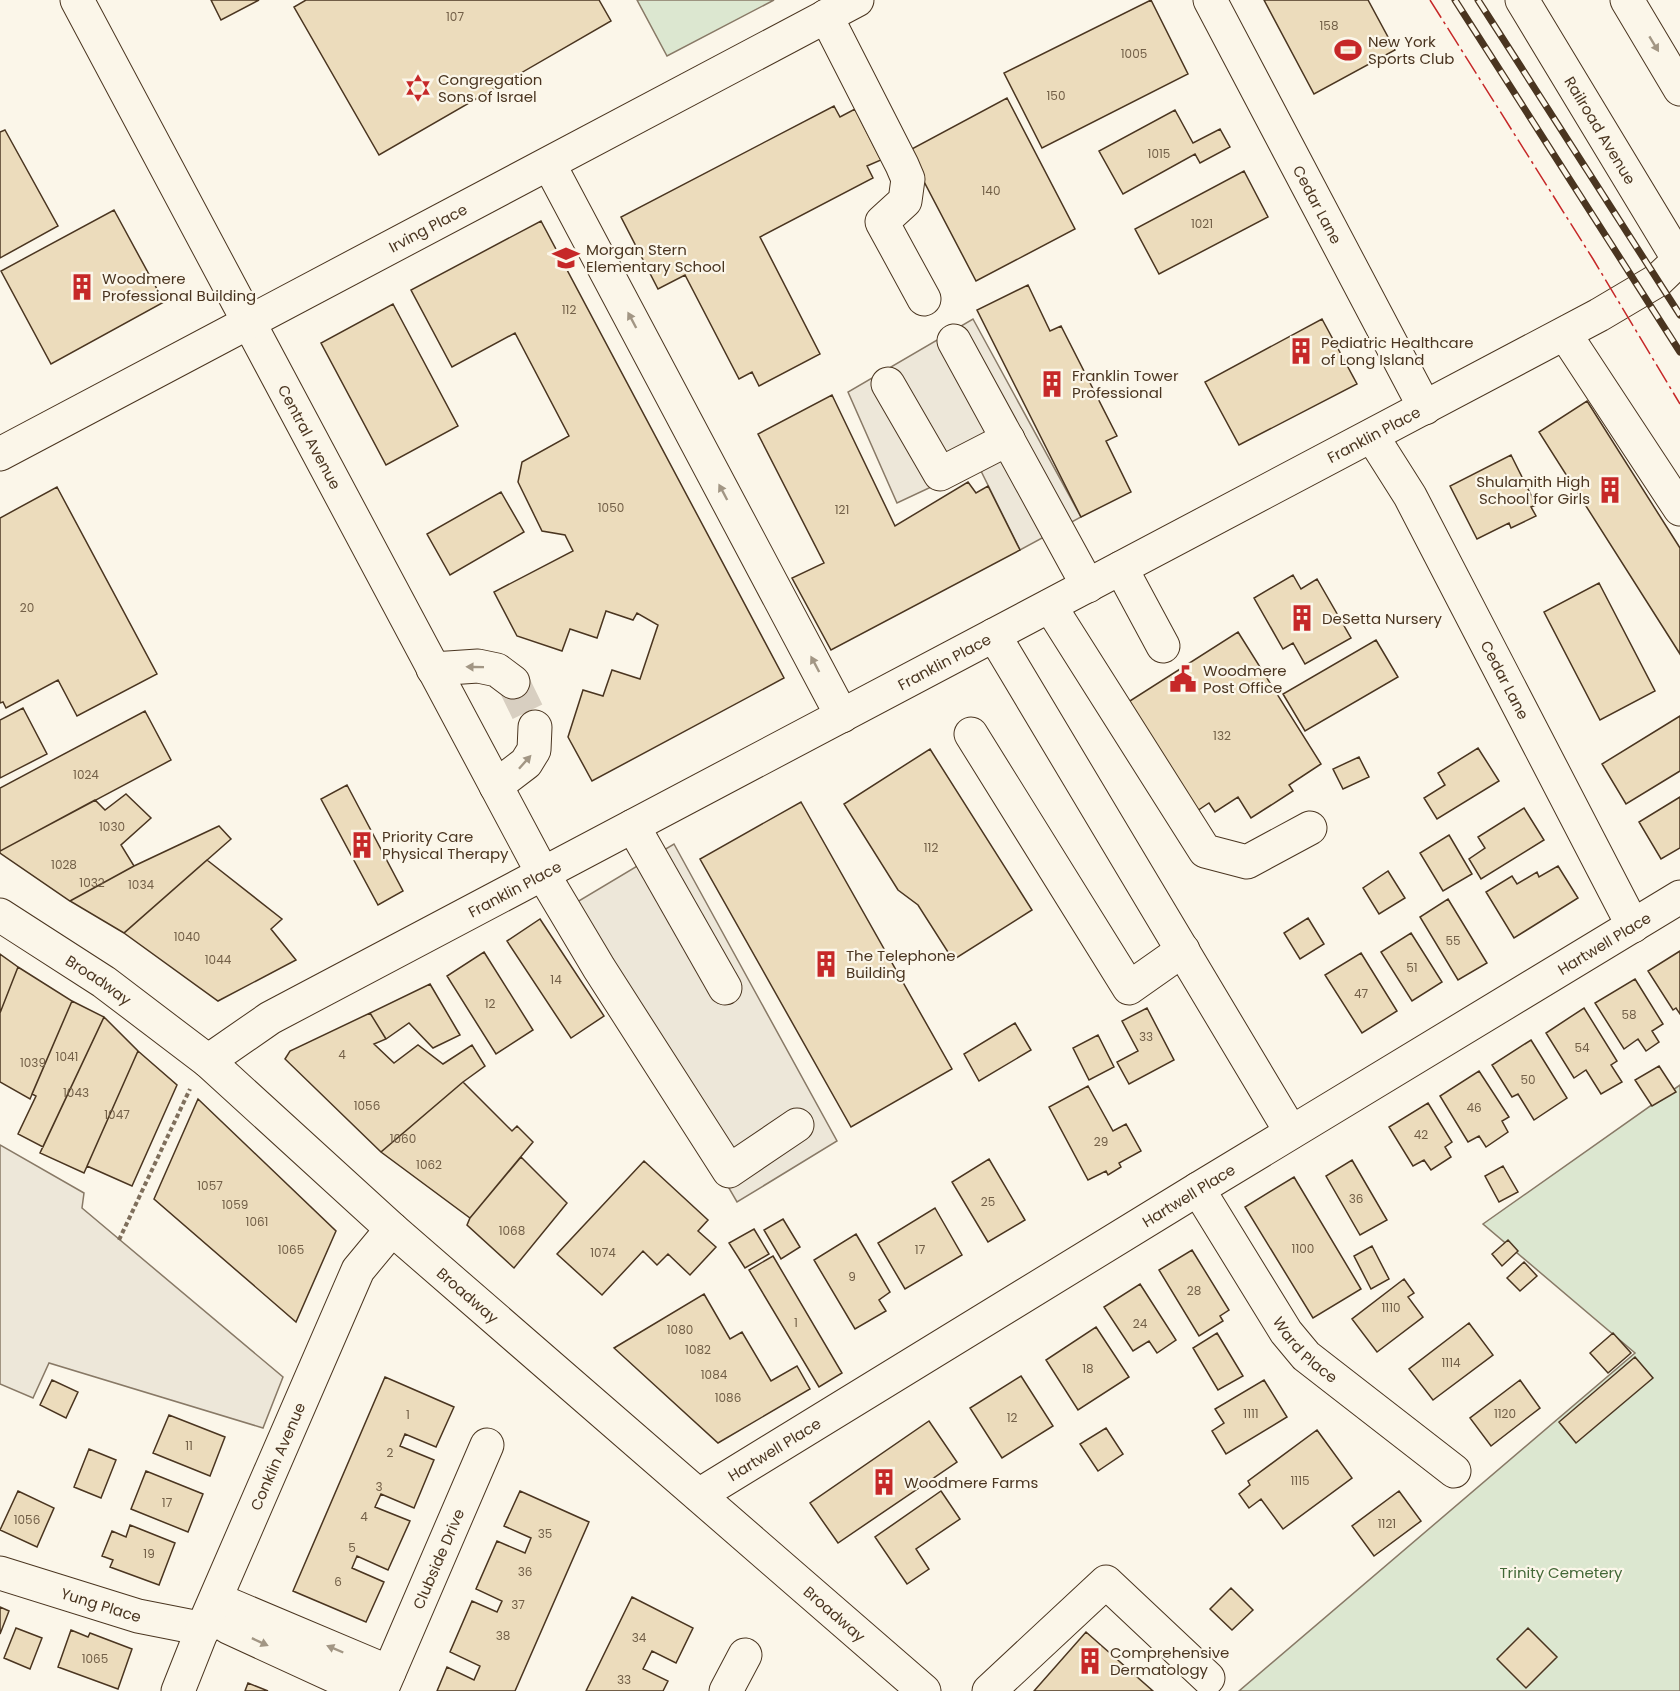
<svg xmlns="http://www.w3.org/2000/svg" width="1680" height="1691" viewBox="0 0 1680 1691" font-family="Poppins,sans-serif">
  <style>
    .green { fill: #dce7d0; stroke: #887966; stroke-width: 1.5 }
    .parking { fill: #ede7d9; stroke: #887966; stroke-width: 1.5 }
    .building { fill: #ecdcbc; stroke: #4a3520; stroke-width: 1.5 }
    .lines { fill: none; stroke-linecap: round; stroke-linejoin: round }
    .minor-tunnel { stroke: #d8cfc1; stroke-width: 33; stroke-dasharray: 33 16; stroke-linecap: butt }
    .minor-casing { stroke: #4a3520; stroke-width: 35 }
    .major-casing { stroke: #4a3520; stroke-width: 35 }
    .path { stroke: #7f6f5c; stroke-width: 4; stroke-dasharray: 4.5 3; stroke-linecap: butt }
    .minor { stroke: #fbf6e9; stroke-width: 33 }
    .major { stroke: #fbf6e9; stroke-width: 33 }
    .rail-casing { stroke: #4a3520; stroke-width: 7 }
    .rail { stroke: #fbf6e9; stroke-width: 4.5; stroke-dasharray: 14; stroke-linecap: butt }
    .power { stroke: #c62828; stroke-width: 1.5; stroke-dasharray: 21 4.5 3 4.5; stroke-linecap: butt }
    .oneway { fill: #a29684 }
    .labels { text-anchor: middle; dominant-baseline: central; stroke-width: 4.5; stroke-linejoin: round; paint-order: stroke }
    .number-label { font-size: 12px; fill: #725f47 }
    .poi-label { font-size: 15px; fill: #4a3520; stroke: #fbf6e9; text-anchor: start }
    .street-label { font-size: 15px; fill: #4a3520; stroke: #fbf6e9 }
    .park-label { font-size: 15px; fill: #436837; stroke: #fbf6e9 }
  </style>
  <rect width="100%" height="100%" fill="#fbf6e9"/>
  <path class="green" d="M637,0H774L667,56Z
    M1680,1085V1691H1239L1635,1353L1483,1224Z"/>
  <path class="parking" d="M973,319L1081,517L1020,550L978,465L897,503L848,392Z
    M674,844L837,1141L737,1202L567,908Z
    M0,1145L84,1193L82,1208L283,1377L263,1428L49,1363L33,1398L0,1384Z"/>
  <path class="building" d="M211,0H259L221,20Z
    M306,0H599L611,21L379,155L294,7Z
    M1151,0L1188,74L1042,148L1004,73Z
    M1264,0H1368L1395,50L1314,94Z
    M1007,98L1075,229L976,281L908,151Z
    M834,106L840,117L855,109L881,160L867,166L873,178L760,237L820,354L759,386L752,372L739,379L685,275L658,289L621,217Z
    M1175,110L1193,143L1220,129L1230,147L1200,163L1195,154L1123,194L1099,151Z
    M5,130L58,226L0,258V132Z
    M1244,171L1268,217L1159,274L1135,229Z
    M114,210L164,302L51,364L1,271Z
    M541,221L784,678L592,781L568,737L583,690L603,696L612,670L640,679L658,625L637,613L633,620L606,611L597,638L570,629L562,651L517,636L494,592L573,551L565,535L542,531L518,482L522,462L569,436L515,333L452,367L411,290Z
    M1028,285L1050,331L1061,326L1117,436L1106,441L1131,492L1081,517L977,310Z
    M393,304L458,426L386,465L321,343Z
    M1322,319L1357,384L1239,445L1205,382Z
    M832,395L895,526L968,482L976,493L988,486L1020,550L831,650L792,578L824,563L758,434Z
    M1587,401L1680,548V654L1539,432Z
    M1511,455L1536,505L1531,507L1536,516L1511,528L1509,523L1477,539L1450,486Z
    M57,487L157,674L77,716L58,680L6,708L3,702L0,703V518Z
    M501,492L524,532L450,575L427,534Z
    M1293,575L1301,589L1317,579L1351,638L1305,664L1293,643L1283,649L1254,598Z
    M1599,583L1655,691L1600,720L1544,612Z
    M1238,632L1321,764L1289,785L1293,791L1251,818L1238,797L1215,812L1209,803L1191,815L1122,706Z
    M1376,640L1398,677L1305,731L1283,694Z
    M23,708L47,754L0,778V720Z
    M145,711L171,760L0,851V788Z
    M1680,716V771L1626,804L1602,764Z
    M1478,748L1499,781L1437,819L1424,798L1445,785L1438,773Z
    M930,749L1032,910L953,960L918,905L898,890L844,804Z
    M1359,757L1369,777L1343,789L1333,769Z
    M347,785L403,891L378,905L321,799Z
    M126,794L151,818L121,845L134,866L70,901L0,853V851L95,800L105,810Z
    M1680,797V848L1661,859L1639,822Z
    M801,802L952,1069L851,1127L700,859Z
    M1524,808L1544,840L1481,879L1469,859L1485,848L1478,837Z
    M219,826L231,839L124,933L70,901L134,866Z
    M1449,835L1472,874L1443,891L1420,853Z
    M207,860L282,919L271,929L296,960L218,1001L124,933Z
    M1558,866L1578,898L1514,938L1486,892L1512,876L1517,884L1537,872L1539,877Z
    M1388,871L1405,898L1379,914L1363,888Z
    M1448,899L1487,963L1458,980L1420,917Z
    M1308,918L1324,944L1300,959L1284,933Z
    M540,919L604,1016L571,1038L507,941Z
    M1411,933L1442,982L1412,1001L1381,952Z
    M1680,951V1014L1676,1008L1673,1010L1648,971Z
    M484,952L533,1030L496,1054L447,976Z
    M1361,953L1397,1011L1362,1033L1325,975Z
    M0,954L18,967L0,1013Z
    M18,967L72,1001L30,1099L0,1082V1013Z
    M1635,979L1663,1024L1652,1031L1659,1042L1646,1051L1638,1039L1624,1049L1595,1003Z
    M430,984L460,1035L433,1048L409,1023L386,1039L370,1013Z
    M72,1001L104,1017L43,1147L18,1134L36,1096L32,1094Z
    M1147,1008L1174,1060L1129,1084L1117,1062L1138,1051L1122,1021Z
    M1584,1008L1617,1061L1611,1065L1622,1082L1601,1094L1586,1070L1574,1078L1546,1033Z
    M370,1013L386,1039L374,1044L394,1063L418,1045L443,1064L472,1045L485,1066L463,1082L381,1152L285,1059L290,1051Z
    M104,1017L138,1051L84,1173L40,1153Z
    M1015,1023L1031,1050L979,1081L964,1054Z
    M1098,1035L1114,1067L1089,1080L1073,1048Z
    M1531,1040L1567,1098L1534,1120L1518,1094L1512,1097L1492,1065Z
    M138,1051L177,1085L132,1186L87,1166Z
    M1659,1066L1676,1092L1652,1106L1635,1080Z
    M1479,1071L1509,1117L1502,1121L1508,1132L1486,1147L1479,1136L1468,1142L1440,1096Z
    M463,1082L512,1131L517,1126L533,1142L470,1218L381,1152Z
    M1088,1086L1113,1131L1126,1124L1141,1151L1119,1163L1121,1167L1108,1175L1106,1171L1088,1180L1049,1107Z
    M198,1099L336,1231L296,1322L154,1199Z
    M1428,1103L1452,1142L1445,1147L1451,1157L1431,1170L1424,1160L1413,1166L1389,1127Z
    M521,1157L567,1203L514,1268L467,1225L470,1218Z
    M989,1159L1025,1220L988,1242L952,1182Z
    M1352,1160L1387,1220L1360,1235L1326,1176Z
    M644,1161L708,1220L698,1231L716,1247L690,1275L668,1254L657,1265L643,1251L602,1295L557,1254Z
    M1503,1166L1518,1192L1499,1202L1485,1176Z
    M1294,1177L1361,1289L1313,1318L1245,1207Z
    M935,1208L962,1255L905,1289L878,1243Z
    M783,1219L800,1247L781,1259L764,1230Z
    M754,1229L769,1254L745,1268L729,1243Z
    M856,1234L890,1292L879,1300L886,1311L855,1329L814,1260Z
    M1508,1240L1518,1251L1502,1266L1492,1254Z
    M1372,1246L1389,1279L1371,1289L1354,1256Z
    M1192,1250L1229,1310L1220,1316L1223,1321L1199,1336L1159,1270Z
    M773,1256L842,1373L819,1387L749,1270Z
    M1524,1262L1537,1276L1520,1291L1507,1278Z
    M1404,1279L1414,1293L1408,1297L1423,1317L1377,1352L1352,1319Z
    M1140,1284L1176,1340L1157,1353L1149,1341L1133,1351L1104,1307Z
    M704,1294L730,1339L742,1332L771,1381L797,1366L810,1389L718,1443L614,1348Z
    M1469,1323L1493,1355L1433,1400L1409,1369Z
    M1096,1327L1129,1377L1078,1410L1046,1360Z
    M1217,1333L1243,1376L1218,1390L1193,1348Z
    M1613,1333L1631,1353L1608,1373L1590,1353Z
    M1635,1357L1653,1378L1576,1443L1559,1422Z
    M1021,1376L1053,1426L1002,1458L970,1408Z
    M385,1377L454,1407L436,1447L405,1434L400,1446L434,1460L414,1508L381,1494L375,1507L410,1521L388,1570L357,1556L352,1568L384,1582L366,1622L293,1591Z
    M52,1380L78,1392L66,1418L40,1405Z
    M1264,1380L1287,1417L1226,1454L1212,1431L1224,1423L1215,1409Z
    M1520,1380L1540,1408L1491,1446L1470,1418Z
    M169,1415L225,1437L210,1476L153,1453Z
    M929,1421L957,1462L838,1543L810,1503Z
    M1106,1428L1123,1454L1098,1471L1080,1444Z
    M1317,1430L1352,1478L1283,1529L1261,1499L1249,1508L1239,1494L1250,1485L1248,1481Z
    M89,1449L116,1460L101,1498L74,1487Z
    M146,1471L203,1494L188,1532L131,1509Z
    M18,1491L54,1508L37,1547L0,1530Z
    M520,1491L589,1522L515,1691H437L447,1667L474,1680L480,1666L450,1652L472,1601L497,1612L502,1601L476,1589L497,1541L525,1553L531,1538L504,1526Z
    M941,1491L960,1519L916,1549L929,1569L907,1584L875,1537Z
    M1399,1491L1421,1521L1374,1556L1352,1526Z
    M130,1525L175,1543L159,1585L110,1567L113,1560L102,1556L112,1531L126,1537Z
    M1231,1588L1253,1610L1232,1630L1210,1609Z
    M632,1597L693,1628L676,1663L652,1651L643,1669L668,1681L663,1691H586Z
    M0,1607L9,1611L0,1634Z
    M16,1628L42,1638L30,1669L4,1658Z
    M1528,1628L1557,1657L1526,1688L1497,1659Z
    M71,1630L88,1637L90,1633L132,1649L118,1689L58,1667Z
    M1086,1632L1153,1691H1034Z
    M248,1683L268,1691H245Z"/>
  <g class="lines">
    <path class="minor-tunnel" d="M513,682L535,727"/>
    <defs>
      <g id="minor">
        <path id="s1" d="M77,0L543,874L599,968L729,1171L797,1125"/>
        <path id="s2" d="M1210,0L1425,408"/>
        <path id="s3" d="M1522,0L1679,260"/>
        <path d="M1627,0L1680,89"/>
        <path d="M826,16L902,165L908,179L905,201L882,222L924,299"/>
        <path d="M549,164L842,716"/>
        <path d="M1565,334L1680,509"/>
        <path d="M954,341L1088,586"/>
        <path d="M888,384L940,474L1008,439"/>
        <path id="s4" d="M1372,436L1410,496L1633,926"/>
        <path id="s5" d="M0,454L857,0"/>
        <path d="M1121,568L1163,646"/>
        <path d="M1050,606L1205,851L1247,862L1310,828"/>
        <path d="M994,635L1291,1132"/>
        <path d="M433,669L478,666L497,670L513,682"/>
        <path d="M971,734L1129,988L1183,950"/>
        <path d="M496,786L526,763L534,750L535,727"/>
        <path d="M633,826L725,988"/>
        <path id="s6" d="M208,1061L270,1018L1599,315L1658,280L1680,259"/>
        <path id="s7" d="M1198,1189L1286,1332L1306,1356L1454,1471"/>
        <path id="s8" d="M699,1495L1198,1189L1680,897"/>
        <path id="s9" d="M0,1573L138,1616L204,1629"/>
        <path d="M216,1599L389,1672"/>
        <path d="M228,1627L367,1691"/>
        <path id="s10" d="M178,1691L207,1618L358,1270L392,1229"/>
        <path id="s11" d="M381,1691L487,1445"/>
        <path d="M726,1691L745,1655"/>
        <path d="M989,1691L1106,1582L1208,1678"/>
      </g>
      <g id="major">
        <path id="s12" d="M0,915L104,982L208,1061L392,1229L924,1691"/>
      </g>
    </defs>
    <use href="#minor" class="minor-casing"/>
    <use href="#major" class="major-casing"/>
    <path class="path" d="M119,1240L190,1089"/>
    <use href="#minor" class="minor"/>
    <use href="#major" class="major"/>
    <defs>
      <path id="rail" d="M1455,0L1680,352
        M1478,0L1680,315"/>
    </defs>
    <use href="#rail" class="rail-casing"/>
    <use href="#rail" class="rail"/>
    <path class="power" d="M1430,0L1593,259L1680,404"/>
  </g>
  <defs><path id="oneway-solid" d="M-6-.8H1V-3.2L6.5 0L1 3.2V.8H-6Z" transform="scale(1.5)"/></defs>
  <g class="oneway">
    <use href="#oneway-solid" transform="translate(1654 44) rotate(59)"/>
    <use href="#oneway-solid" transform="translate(632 320) rotate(-118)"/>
    <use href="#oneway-solid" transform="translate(723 492) rotate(-118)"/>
    <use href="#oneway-solid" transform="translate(815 664) rotate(-118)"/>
    <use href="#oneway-solid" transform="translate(475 667) rotate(-179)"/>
    <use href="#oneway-solid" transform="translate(525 762) rotate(-48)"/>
    <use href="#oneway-solid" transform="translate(260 1642) rotate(25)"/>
    <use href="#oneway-solid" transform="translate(335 1649) rotate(-157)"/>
  </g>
  <defs>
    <symbol id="stadium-bare" viewBox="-9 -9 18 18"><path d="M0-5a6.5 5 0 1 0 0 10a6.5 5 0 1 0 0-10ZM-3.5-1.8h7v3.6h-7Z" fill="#c62828" stroke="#fbf6e9" stroke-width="2.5" paint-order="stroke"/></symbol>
    <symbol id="synagogue-bare" viewBox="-9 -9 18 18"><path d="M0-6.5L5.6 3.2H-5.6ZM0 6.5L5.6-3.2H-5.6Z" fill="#c62828" stroke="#fbf6e9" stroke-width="2.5" paint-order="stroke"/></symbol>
    <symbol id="school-bare" viewBox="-9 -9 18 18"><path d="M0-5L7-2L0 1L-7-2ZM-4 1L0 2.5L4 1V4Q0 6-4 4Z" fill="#c62828" stroke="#fbf6e9" stroke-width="2.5" paint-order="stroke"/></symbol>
    <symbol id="building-bare" viewBox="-9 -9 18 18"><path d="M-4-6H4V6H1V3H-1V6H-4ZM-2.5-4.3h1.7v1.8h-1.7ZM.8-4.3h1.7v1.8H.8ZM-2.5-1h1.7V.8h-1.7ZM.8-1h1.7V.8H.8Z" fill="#c62828" stroke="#fbf6e9" stroke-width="2.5" paint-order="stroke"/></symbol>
    <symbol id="civic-bare" viewBox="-9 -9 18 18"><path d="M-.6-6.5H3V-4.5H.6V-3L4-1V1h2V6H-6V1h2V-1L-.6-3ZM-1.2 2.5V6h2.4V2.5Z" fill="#c62828" stroke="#fbf6e9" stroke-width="2.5" paint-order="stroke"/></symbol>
  </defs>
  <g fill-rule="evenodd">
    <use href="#stadium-bare" x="1329" y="31" width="38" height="38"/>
    <use href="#synagogue-bare" x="399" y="69" width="38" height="38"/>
    <use href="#school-bare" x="547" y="239" width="38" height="38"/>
    <use href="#building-bare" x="63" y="268" width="38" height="38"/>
    <use href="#building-bare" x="1282" y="332" width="38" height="38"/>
    <use href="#building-bare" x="1033" y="365" width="38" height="38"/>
    <use href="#building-bare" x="1591" y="471" width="38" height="38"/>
    <use href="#building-bare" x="1283" y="599" width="38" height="38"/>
    <use href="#civic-bare" x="1164" y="660" width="38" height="38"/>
    <use href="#building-bare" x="343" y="826" width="38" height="38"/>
    <use href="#building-bare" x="807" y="945" width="38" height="38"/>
    <use href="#building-bare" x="865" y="1463" width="38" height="38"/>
    <use href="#building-bare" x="1071" y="1642" width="38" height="38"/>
  </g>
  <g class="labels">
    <g class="number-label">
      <text x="455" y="16">107</text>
      <text x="1329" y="25">158</text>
      <text x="1134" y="53">1005</text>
      <text x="1056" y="95">150</text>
      <text x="1159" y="153">1015</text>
      <text x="991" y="190">140</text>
      <text x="1202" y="223">1021</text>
      <text x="569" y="309">112</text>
      <text x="611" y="507">1050</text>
      <text x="842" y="509">121</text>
      <text x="27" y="607">20</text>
      <text x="1222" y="735">132</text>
      <text x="86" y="774">1024</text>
      <text x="112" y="826">1030</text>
      <text x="931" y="847">112</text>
      <text x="64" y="864">1028</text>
      <text x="92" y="882">1032</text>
      <text x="141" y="884">1034</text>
      <text x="187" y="936">1040</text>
      <text x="1453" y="940">55</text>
      <text x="218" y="959">1044</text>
      <text x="1412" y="967">51</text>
      <text x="556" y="979">14</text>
      <text x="1361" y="993">47</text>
      <text x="490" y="1003">12</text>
      <text x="1629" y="1014">58</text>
      <text x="1146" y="1036">33</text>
      <text x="1582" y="1047">54</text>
      <text x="342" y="1054">4</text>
      <text x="67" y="1056">1041</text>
      <text x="33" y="1062">1039</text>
      <text x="1528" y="1079">50</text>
      <text x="76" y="1092">1043</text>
      <text x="367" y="1105">1056</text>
      <text x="1474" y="1107">46</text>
      <text x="117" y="1114">1047</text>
      <text x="1421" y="1134">42</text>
      <text x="403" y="1138">1060</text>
      <text x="1101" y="1141">29</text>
      <text x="429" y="1164">1062</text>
      <text x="210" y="1185">1057</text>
      <text x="1356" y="1198">36</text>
      <text x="988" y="1201">25</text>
      <text x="235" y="1204">1059</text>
      <text x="257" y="1221">1061</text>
      <text x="512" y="1230">1068</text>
      <text x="1303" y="1248">1100</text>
      <text x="291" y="1249">1065</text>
      <text x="920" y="1249">17</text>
      <text x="603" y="1252">1074</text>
      <text x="852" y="1276">9</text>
      <text x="1194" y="1290">28</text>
      <text x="1391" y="1307">1110</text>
      <text x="796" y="1322">1</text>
      <text x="1140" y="1323">24</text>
      <text x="680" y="1329">1080</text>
      <text x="698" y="1349">1082</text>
      <text x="1451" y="1362">1114</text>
      <text x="1088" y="1368">18</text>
      <text x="714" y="1374">1084</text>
      <text x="728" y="1397">1086</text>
      <text x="1251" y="1413">1111</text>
      <text x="1505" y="1413">1120</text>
      <text x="408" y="1414">1</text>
      <text x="1012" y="1417">12</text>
      <text x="189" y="1445">11</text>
      <text x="390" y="1452">2</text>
      <text x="1300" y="1480">1115</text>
      <text x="379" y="1486">3</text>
      <text x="167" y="1502">17</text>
      <text x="364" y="1516">4</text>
      <text x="27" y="1519">1056</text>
      <text x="1387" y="1523">1121</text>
      <text x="545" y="1533">35</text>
      <text x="352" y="1547">5</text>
      <text x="149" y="1553">19</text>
      <text x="525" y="1571">36</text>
      <text x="338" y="1581">6</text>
      <text x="518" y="1604">37</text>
      <text x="503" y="1635">38</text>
      <text x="639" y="1637">34</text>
      <text x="95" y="1658">1065</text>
      <text x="624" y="1679">33</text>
    </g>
    <g class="poi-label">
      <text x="1368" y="41">New York<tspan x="1368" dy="17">Sports Club</tspan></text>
      <text x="438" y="79">Congregation<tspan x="438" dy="17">Sons of Israel</tspan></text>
      <text x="586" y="249">Morgan Stern<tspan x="586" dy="17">Elementary School</tspan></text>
      <text x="102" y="278">Woodmere<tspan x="102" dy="17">Professional Building</tspan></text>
      <text x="1321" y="342">Pediatric Healthcare<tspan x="1321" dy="17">of Long Island</tspan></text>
      <text x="1072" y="375">Franklin Tower<tspan x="1072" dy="17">Professional</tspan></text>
      <text x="1590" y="481" text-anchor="end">Shulamith High<tspan x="1590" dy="17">School for Girls</tspan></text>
      <text x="1322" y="618">DeSetta Nursery</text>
      <text x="1203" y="670">Woodmere<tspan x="1203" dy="17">Post Office</tspan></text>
      <text x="382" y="836">Priority Care<tspan x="382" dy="17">Physical Therapy</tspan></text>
      <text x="846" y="955">The Telephone<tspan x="846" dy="17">Building</tspan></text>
      <text x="904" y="1482">Woodmere Farms</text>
      <text x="1110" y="1652">Comprehensive<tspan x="1110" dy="17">Dermatology</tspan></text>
    </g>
    <g class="street-label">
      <text stroke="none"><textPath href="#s3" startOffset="152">Railroad Avenue</textPath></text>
      <text stroke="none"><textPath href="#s2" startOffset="231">Cedar Lane</textPath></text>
      <text stroke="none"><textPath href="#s5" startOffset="484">Irving Place</textPath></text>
      <text stroke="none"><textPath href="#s6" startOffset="1324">Franklin Place</textPath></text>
      <text stroke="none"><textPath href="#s1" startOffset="495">Central Avenue</textPath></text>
      <text stroke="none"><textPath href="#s6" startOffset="838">Franklin Place</textPath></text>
      <text stroke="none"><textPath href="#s4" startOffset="278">Cedar Lane</textPath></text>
      <text stroke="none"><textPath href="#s6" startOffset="352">Franklin Place</textPath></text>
      <text stroke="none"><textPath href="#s8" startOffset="1060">Hartwell Place</textPath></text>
      <text stroke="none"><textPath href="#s12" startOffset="118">Broadway</textPath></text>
      <text stroke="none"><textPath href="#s8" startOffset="574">Hartwell Place</textPath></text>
      <text stroke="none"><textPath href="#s12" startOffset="604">Broadway</textPath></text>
      <text stroke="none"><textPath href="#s7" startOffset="194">Ward Place</textPath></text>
      <text stroke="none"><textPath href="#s8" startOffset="88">Hartwell Place</textPath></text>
      <text stroke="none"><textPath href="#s10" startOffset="255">Conklin Avenue</textPath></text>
      <text stroke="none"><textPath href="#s11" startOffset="144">Clubside Drive</textPath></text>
      <text stroke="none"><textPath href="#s9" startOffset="106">Yung Place</textPath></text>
      <text stroke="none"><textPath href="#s12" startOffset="1090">Broadway</textPath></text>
    </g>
    <g class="park-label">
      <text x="1561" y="1572">Trinity Cemetery</text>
    </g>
  </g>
</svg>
